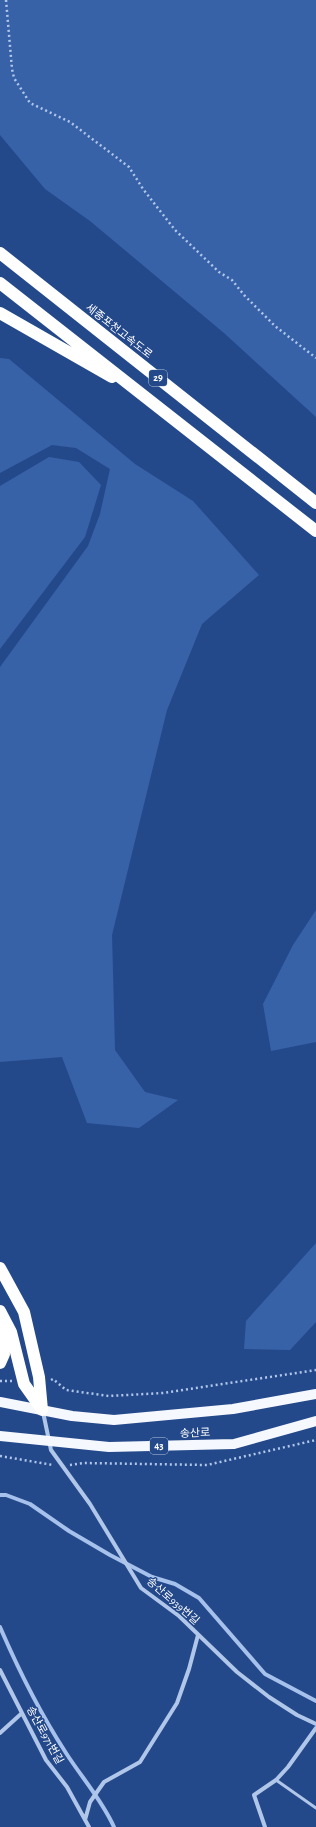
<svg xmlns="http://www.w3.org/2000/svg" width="316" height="1827" viewBox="0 0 316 1827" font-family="'Alegreya Sans','Noto Sans KR',sans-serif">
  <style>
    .green { fill: #3862a8 }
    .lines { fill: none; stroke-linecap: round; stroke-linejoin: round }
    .stream { stroke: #a6c1eb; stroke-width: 4 }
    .path { stroke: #b1c7ea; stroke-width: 2.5; stroke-dasharray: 2 3; stroke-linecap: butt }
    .service { stroke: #b1c7ea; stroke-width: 3 }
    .minor { stroke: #b1c7ea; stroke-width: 4 }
    .primary { stroke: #f5f8fe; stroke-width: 10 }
    .motorway { stroke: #fff; stroke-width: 12 }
    .labels { text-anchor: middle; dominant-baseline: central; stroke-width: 3; stroke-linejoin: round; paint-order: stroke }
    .shield { fill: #24498b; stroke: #bdc8dc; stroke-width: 1 }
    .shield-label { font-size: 10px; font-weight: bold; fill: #fff }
    .street-label { font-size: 11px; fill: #fff; stroke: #24498b }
  </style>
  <rect width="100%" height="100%" fill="#24498b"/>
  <path class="green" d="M0,0H316V417L224,333L90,221L45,189L0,135Z
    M0,358L9,359L135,464L193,501L259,575L202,624L167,710L112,935L115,1050L145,1092L178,1100L139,1128L87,1123L62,1057L0,1062V667L88,546L100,514L110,469L76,448L52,445L0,473Z
    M49,457L79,462L101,485L85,537L0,649V486Z
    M316,910V1042L271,1051L263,1004L293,945Z
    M316,1243V1322L290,1350L244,1349L246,1321Z"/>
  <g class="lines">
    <path class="stream" d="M0,1495H6L30,1504L69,1531L110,1555L152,1577L175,1584L199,1598L265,1674L316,1701
      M0,1627C19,1671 40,1713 66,1753C82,1778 102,1800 114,1827"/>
    <path class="path" d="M6,0L12,69L14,78L30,103L70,122L129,167L143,189L175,230L219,272L232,280L244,295L275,326L316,358
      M51,1380L53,1379L66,1390L109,1396L163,1393L316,1370
      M0,1381H12
      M0,1456L53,1465
      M70,1465L84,1463L207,1465L316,1440"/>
    <path class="service" d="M276,1780L316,1808"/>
    <path class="minor" d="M43,1412L51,1450L90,1504L141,1588L179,1616L237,1672L269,1697L297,1715L316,1724
      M0,1670L46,1760L67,1787L89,1827
      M0,1733L22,1713
      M85,1820L90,1802L104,1782L140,1762L177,1703L189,1669L198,1635
      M265,1827L254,1795L276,1780L288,1767L316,1728"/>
    <path class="primary" d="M0,1402L72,1416L114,1420L233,1409L316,1394
      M0,1436L109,1447L234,1444L316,1421"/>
    <path class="motorway" d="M0,253L316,503
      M0,283L316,531
      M0,313L112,377
      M0,1268L24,1312L39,1377L42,1410
      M0,1311L11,1332L24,1384L41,1408
      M0,1322L4,1354L0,1363"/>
  </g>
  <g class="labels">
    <g class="shield">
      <rect x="149" y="370" width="18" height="16" rx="3"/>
      <rect x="150" y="1438" width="18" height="16" rx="3"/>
    </g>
    <g class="shield-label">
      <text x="158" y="378">29</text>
      <text x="159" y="1446">43</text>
    </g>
    <g class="street-label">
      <text transform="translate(119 331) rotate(38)">세종포천고속도로</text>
      <text transform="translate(195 1433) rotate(-2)">송산로</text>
      <text transform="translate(173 1601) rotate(41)">송산로939번길</text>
      <text transform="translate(45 1735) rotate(61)">송산로971번길</text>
    </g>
  </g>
</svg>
